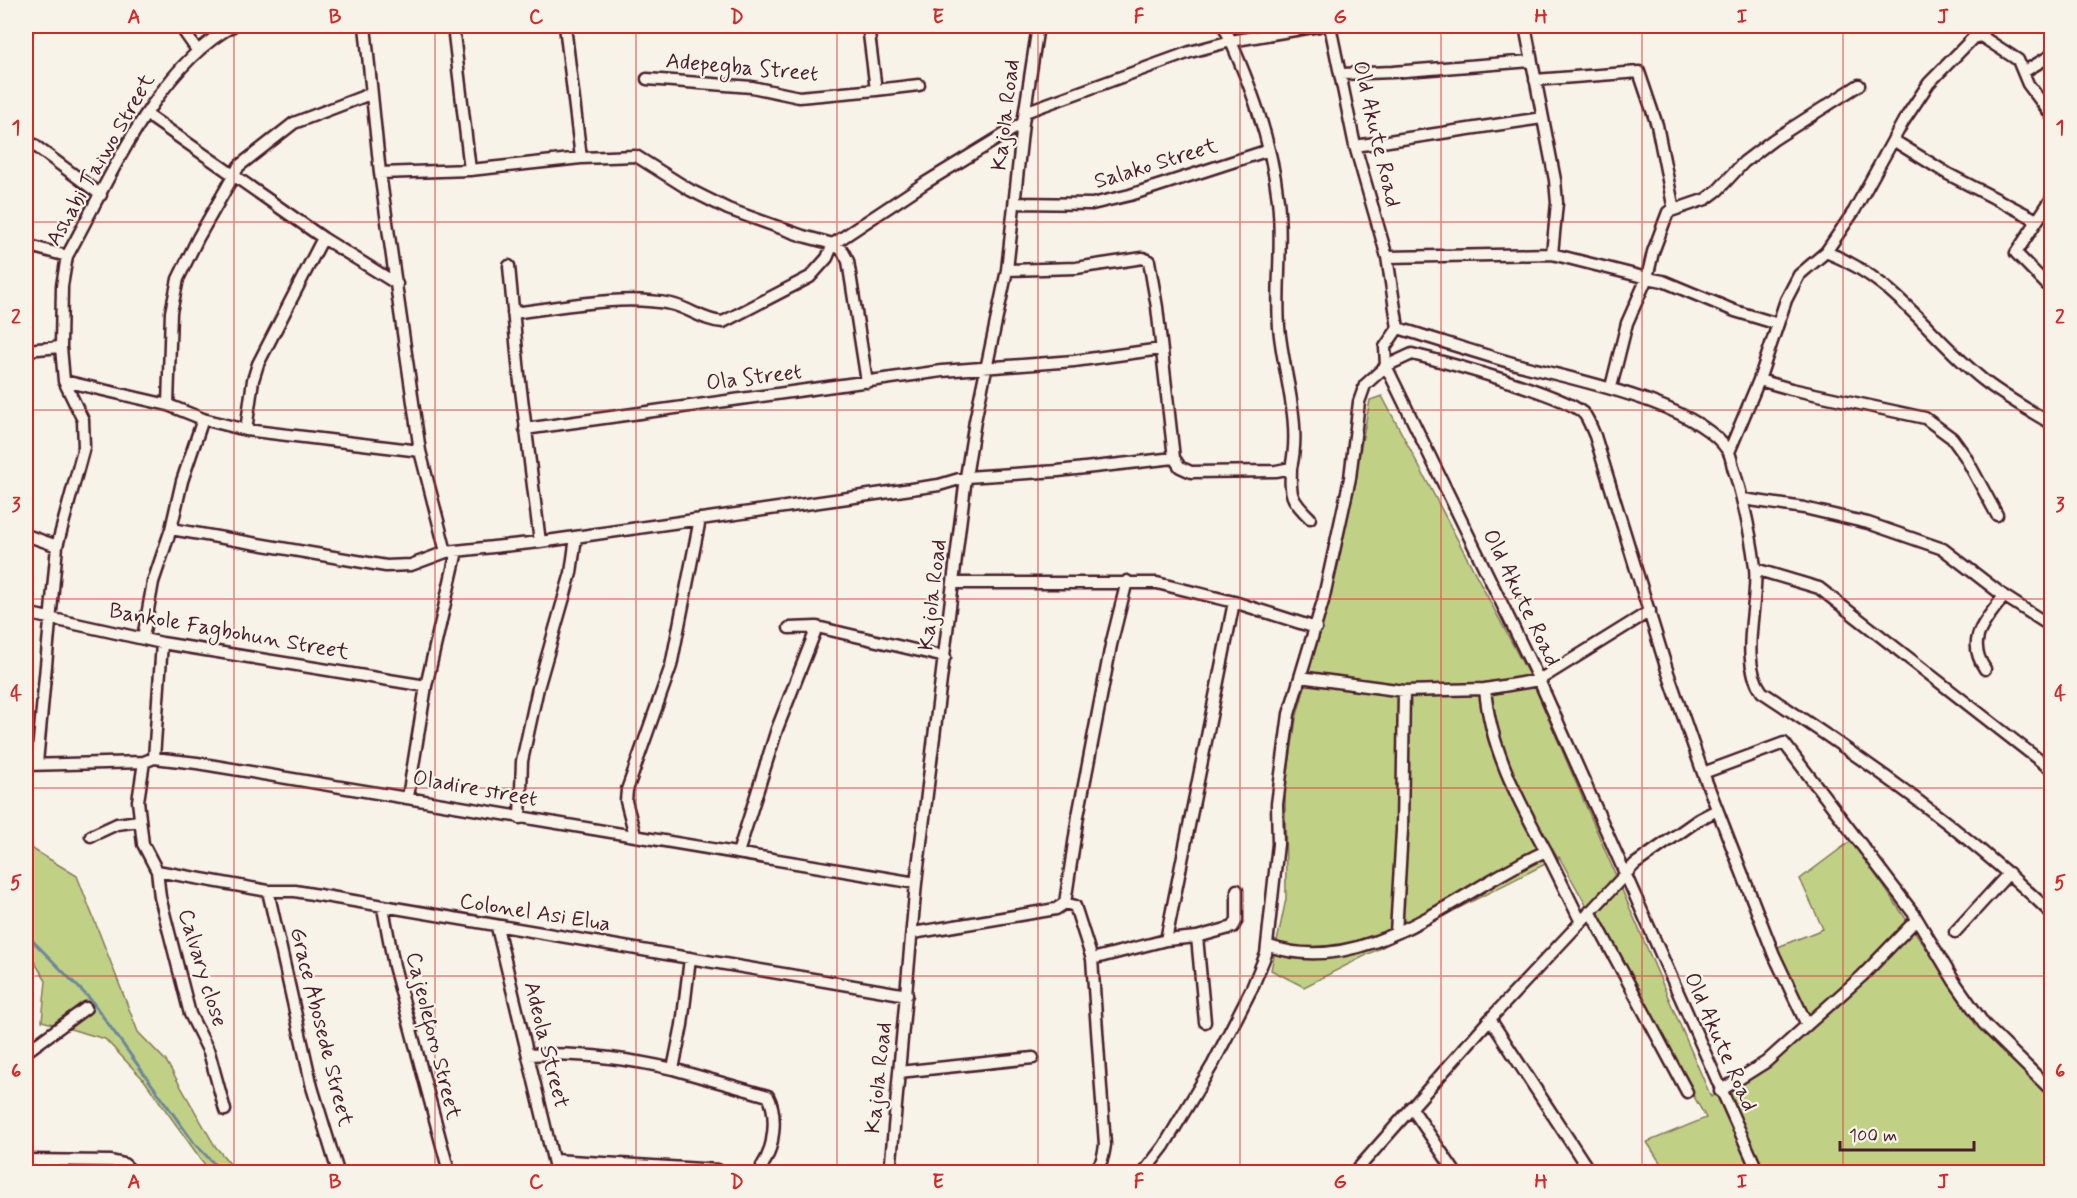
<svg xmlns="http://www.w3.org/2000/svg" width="2077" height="1198" viewBox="0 0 2077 1198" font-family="Mynerve,sans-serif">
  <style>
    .green { fill: #c0d186; stroke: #857858; stroke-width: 1.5 }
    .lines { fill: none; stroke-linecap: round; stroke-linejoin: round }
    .stream { stroke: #6d889b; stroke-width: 3 }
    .minor-casing { stroke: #4a1f2b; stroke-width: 15 }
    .minor { stroke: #f7f3e8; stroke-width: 10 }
    .grid { fill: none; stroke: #d62828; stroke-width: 1.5; stroke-opacity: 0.55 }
    .labels { text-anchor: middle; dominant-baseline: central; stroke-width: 4.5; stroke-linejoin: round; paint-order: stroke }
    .street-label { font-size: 22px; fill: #4a1f2b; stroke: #f7f3e8 }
    .neatline { fill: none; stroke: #d62828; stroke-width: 2 }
    .grid-label { font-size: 20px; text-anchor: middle; font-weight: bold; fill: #d62828 }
  </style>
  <rect width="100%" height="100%" fill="#f7f3e8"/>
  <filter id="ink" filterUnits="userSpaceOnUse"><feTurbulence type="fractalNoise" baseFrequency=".0167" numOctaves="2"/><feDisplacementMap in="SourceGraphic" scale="12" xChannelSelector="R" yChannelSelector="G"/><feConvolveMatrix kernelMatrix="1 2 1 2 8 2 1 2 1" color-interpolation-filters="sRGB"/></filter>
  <g filter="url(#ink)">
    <path class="green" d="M1382,396L1534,685L1711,1097L1806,1035L1773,949L1823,929L1800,879L1852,840L1969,1011L2051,1091V1172H1666L1647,1142L1706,1118L1559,857L1304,987L1271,970L1286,899L1285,790L1296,719L1336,576L1370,400Z
      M26,845L77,876L138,1032L166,1061L215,1146L237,1172H210L144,1080L105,1039L42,1021L46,981L26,948Z"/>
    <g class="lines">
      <path class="stream" d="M26,51L35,26
        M26,934L91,1000L194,1143L222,1172"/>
      <defs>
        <path id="minor" d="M180,26L197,50
          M365,26L380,173L420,451L446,552L411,565L386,566L171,529L182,481L203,419L246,430L420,451
          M453,26L470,170
          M565,26L581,158
          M1330,26L1355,146L1387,257L1398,328L1385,347L1386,366L1539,680L1758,1172
          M1525,26L1555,180L1557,203L1552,254
          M2025,71L2052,55
          M1341,74L1393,72L1531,61
          M647,79L752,87L799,97L876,90L868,26
          M1535,80L1639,72L1657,125L1674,210
          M876,90L919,85
          M1025,112L1190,52L1231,41L1319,26
          M146,114L323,238
          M26,139L101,195
          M1893,140L1948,174L2037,220
          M1355,146L1542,118
          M380,173L470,170L581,158L636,156L690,190L728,209L803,236L833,244L925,183L1023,123
          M2052,198L2016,253L2052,290
          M1016,203L1092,204L1130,195L1269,150
          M26,245L67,256
          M1826,252L1854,211L1903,122L1929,83L1973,38L1981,36L2018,60L2028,84L2052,116
          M1387,257L1552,254L1647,278L1653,252L1668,212L1706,199L1718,190L1744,162L1773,140L1859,85
          M509,266L519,374L540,542
          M1007,270L1076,268L1143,258L1149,261L1157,307L1174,458
          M513,313C564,307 620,294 671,304C689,308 704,321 723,322L810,277L827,258L833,244L842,250L848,261L867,382
          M1398,328C1438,340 1477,353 1516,364C1570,379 1697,402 1728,451C1732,457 1732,467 1735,473C1744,504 1751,535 1755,567C1759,604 1738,659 1762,692C1864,759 1964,829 2052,914
          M26,350L61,347
          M1759,380L1791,389L1925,418L1952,438L1965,456L1997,515
          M64,381L168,405L203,419
          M1611,387L1627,323L1647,278L1663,281L1735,311L1778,324
          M168,405L171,312L178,279L198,238L239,166L294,123L370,94
          M525,429L942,371L1074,361L1161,349
          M246,430L253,380L258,364L323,238L397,284
          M1729,452L1759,380L1786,300L1799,275L1826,252C1896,279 1927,334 1982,379C2003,396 2029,410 2052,424
          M1291,468C1290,495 1290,499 1310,518
          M1743,499L1804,508L1868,523L1943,549L2004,596L2052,627
          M26,535L57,546
          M446,552L540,542L939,485L966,477L1058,471L1174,458L1180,467L1191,472L1276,471L1291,468C1302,421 1283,374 1279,327C1276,285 1283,242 1278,200C1271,138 1249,81 1224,26
          M1755,569L1819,588L2052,770
          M954,583H1157L1234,602L1316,628
          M26,613L162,643L426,686
          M789,628L817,627L945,657
          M143,638L153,582L171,529
          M1985,669C1965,639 1985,622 2004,596
          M1300,677L1404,691L1485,689C1490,748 1518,800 1546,851
          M1485,689L1539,680L1650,611
          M154,758L162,643
          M144,762L138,801L143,844L157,871L160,897L190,1014L209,1052L225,1110
          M37,763L57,546L84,447L83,420L64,381L61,347L62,286L67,256C109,181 156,67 233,26
          M26,765L144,762L154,758L197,763L916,883
          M1703,773L1784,743L1914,914L1954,981L1984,1024L2052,1091
          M408,797L426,686L457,551
          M520,818L522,761L538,688L571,573L576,537
          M635,835L626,801L627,790L671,666L700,519
          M91,836L117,824L139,821
          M738,853L777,729L817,627
          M157,871L268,891H295L907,995
          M268,891L312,1087L338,1172
          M1065,903L1078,816L1111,645L1127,581
          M383,908L394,966L449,1172
          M1590,911L1687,1092
          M497,927L556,1172
          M1955,932L2009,873
          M913,933L1056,909L1065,903L1075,906L1092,959L1105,1145C1103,1158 1102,1166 1090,1172
          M1396,933L1402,830L1404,691
          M1197,937L1233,927L1237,920V890
          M1166,940L1234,602
          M1269,946C1367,980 1462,888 1546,851L1581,922
          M1092,959L1166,940L1197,937L1205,1022
          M1490,1019L1590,1172
          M1807,1025L1862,976L1917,919
          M26,1052L86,1008
          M528,1055C578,1052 624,1058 673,1069L682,1025L690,958
          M673,1069L768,1096C778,1115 774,1149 762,1166
          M899,1072L1033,1058
          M1411,1107L1455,1172
          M26,1160L111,1161L124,1164L133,1172
          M554,1160L718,1170
          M890,1172L916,883L966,477L975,421L1007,270L1023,123L1038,26
          M1144,1172L1164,1146L1213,1064L1252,988L1266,954L1278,844L1277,804L1289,714L1323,601L1350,478L1359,402L1365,385L1376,375L1386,366L1412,354C1441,361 1571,396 1585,415C1589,421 1592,429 1595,436L1667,670L1703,773L1774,955L1807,1025L1766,1062L1720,1091
          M1355,1172L1490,1019L1635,864L1698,820L1717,810"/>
      </defs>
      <use href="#minor" class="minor-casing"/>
      <use href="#minor" class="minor"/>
    </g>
  </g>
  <path class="grid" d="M234,26V1172M435,26V1172M636,26V1172M837,26V1172M1038,26V1172M1240,26V1172M1441,26V1172M1642,26V1172M1843,26V1172M26,222H2052M26,410H2052M26,599H2052M26,788H2052M26,976H2052"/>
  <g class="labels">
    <g class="street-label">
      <text transform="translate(742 68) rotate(5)">Adepegba Street</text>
      <text transform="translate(1006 115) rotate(-83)">Kajola Road</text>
      <text transform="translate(1376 134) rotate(77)">Old Akute Road</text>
      <text transform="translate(101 160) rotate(-60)">Ashabi Taiwo Street</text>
      <text transform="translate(1156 164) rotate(-17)">Salako Street</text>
      <text transform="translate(754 378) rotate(-7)">Ola Street</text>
      <text transform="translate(933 595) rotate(-83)">Kajola Road</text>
      <text transform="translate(1521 598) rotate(64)">Old Akute Road</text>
      <text transform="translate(229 632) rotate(10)">Bankole Fagbohun Street</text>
      <text transform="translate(475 789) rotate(10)">Oladire street</text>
      <text transform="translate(535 913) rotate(9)">Colonel Asi Elua</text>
      <text transform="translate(202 968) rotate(73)">Calvary close</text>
      <text transform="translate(321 1027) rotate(76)">Grace Abosede Street</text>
      <text transform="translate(433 1036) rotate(76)">Cajeoleforo Street</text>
      <text transform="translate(1720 1042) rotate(66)">Old Akute Road</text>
      <text transform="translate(546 1045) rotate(76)">Adeola Street</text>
      <text transform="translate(879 1078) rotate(-84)">Kajola Road</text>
    </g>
  </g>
  <rect width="2077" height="1198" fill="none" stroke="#f7f3e8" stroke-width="66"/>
  <path d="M1840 1141v9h134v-9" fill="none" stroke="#4a1f2b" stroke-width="3"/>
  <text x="1849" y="1141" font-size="18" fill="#4a1f2b" stroke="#f7f3e8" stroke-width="4.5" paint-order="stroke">100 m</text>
  <rect x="33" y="33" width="2011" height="1132" class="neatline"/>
  <g class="grid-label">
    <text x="134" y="23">A</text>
    <text x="335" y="23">B</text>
    <text x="536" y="23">C</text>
    <text x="737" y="23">D</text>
    <text x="938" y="23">E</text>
    <text x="1139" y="23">F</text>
    <text x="1340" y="23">G</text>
    <text x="1541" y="23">H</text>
    <text x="1742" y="23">I</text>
    <text x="1943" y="23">J</text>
    <text x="16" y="134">1</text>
    <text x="2060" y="134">1</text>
    <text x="16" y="323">2</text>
    <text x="2060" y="323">2</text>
    <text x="16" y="511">3</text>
    <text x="2060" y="511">3</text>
    <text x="16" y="700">4</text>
    <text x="2060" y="700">4</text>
    <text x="16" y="889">5</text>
    <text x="2060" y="889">5</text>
    <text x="16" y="1077">6</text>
    <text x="2060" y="1077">6</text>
    <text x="134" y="1188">A</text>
    <text x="335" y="1188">B</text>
    <text x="536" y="1188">C</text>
    <text x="737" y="1188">D</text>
    <text x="938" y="1188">E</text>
    <text x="1139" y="1188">F</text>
    <text x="1340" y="1188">G</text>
    <text x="1541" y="1188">H</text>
    <text x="1742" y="1188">I</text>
    <text x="1943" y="1188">J</text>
  </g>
</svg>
